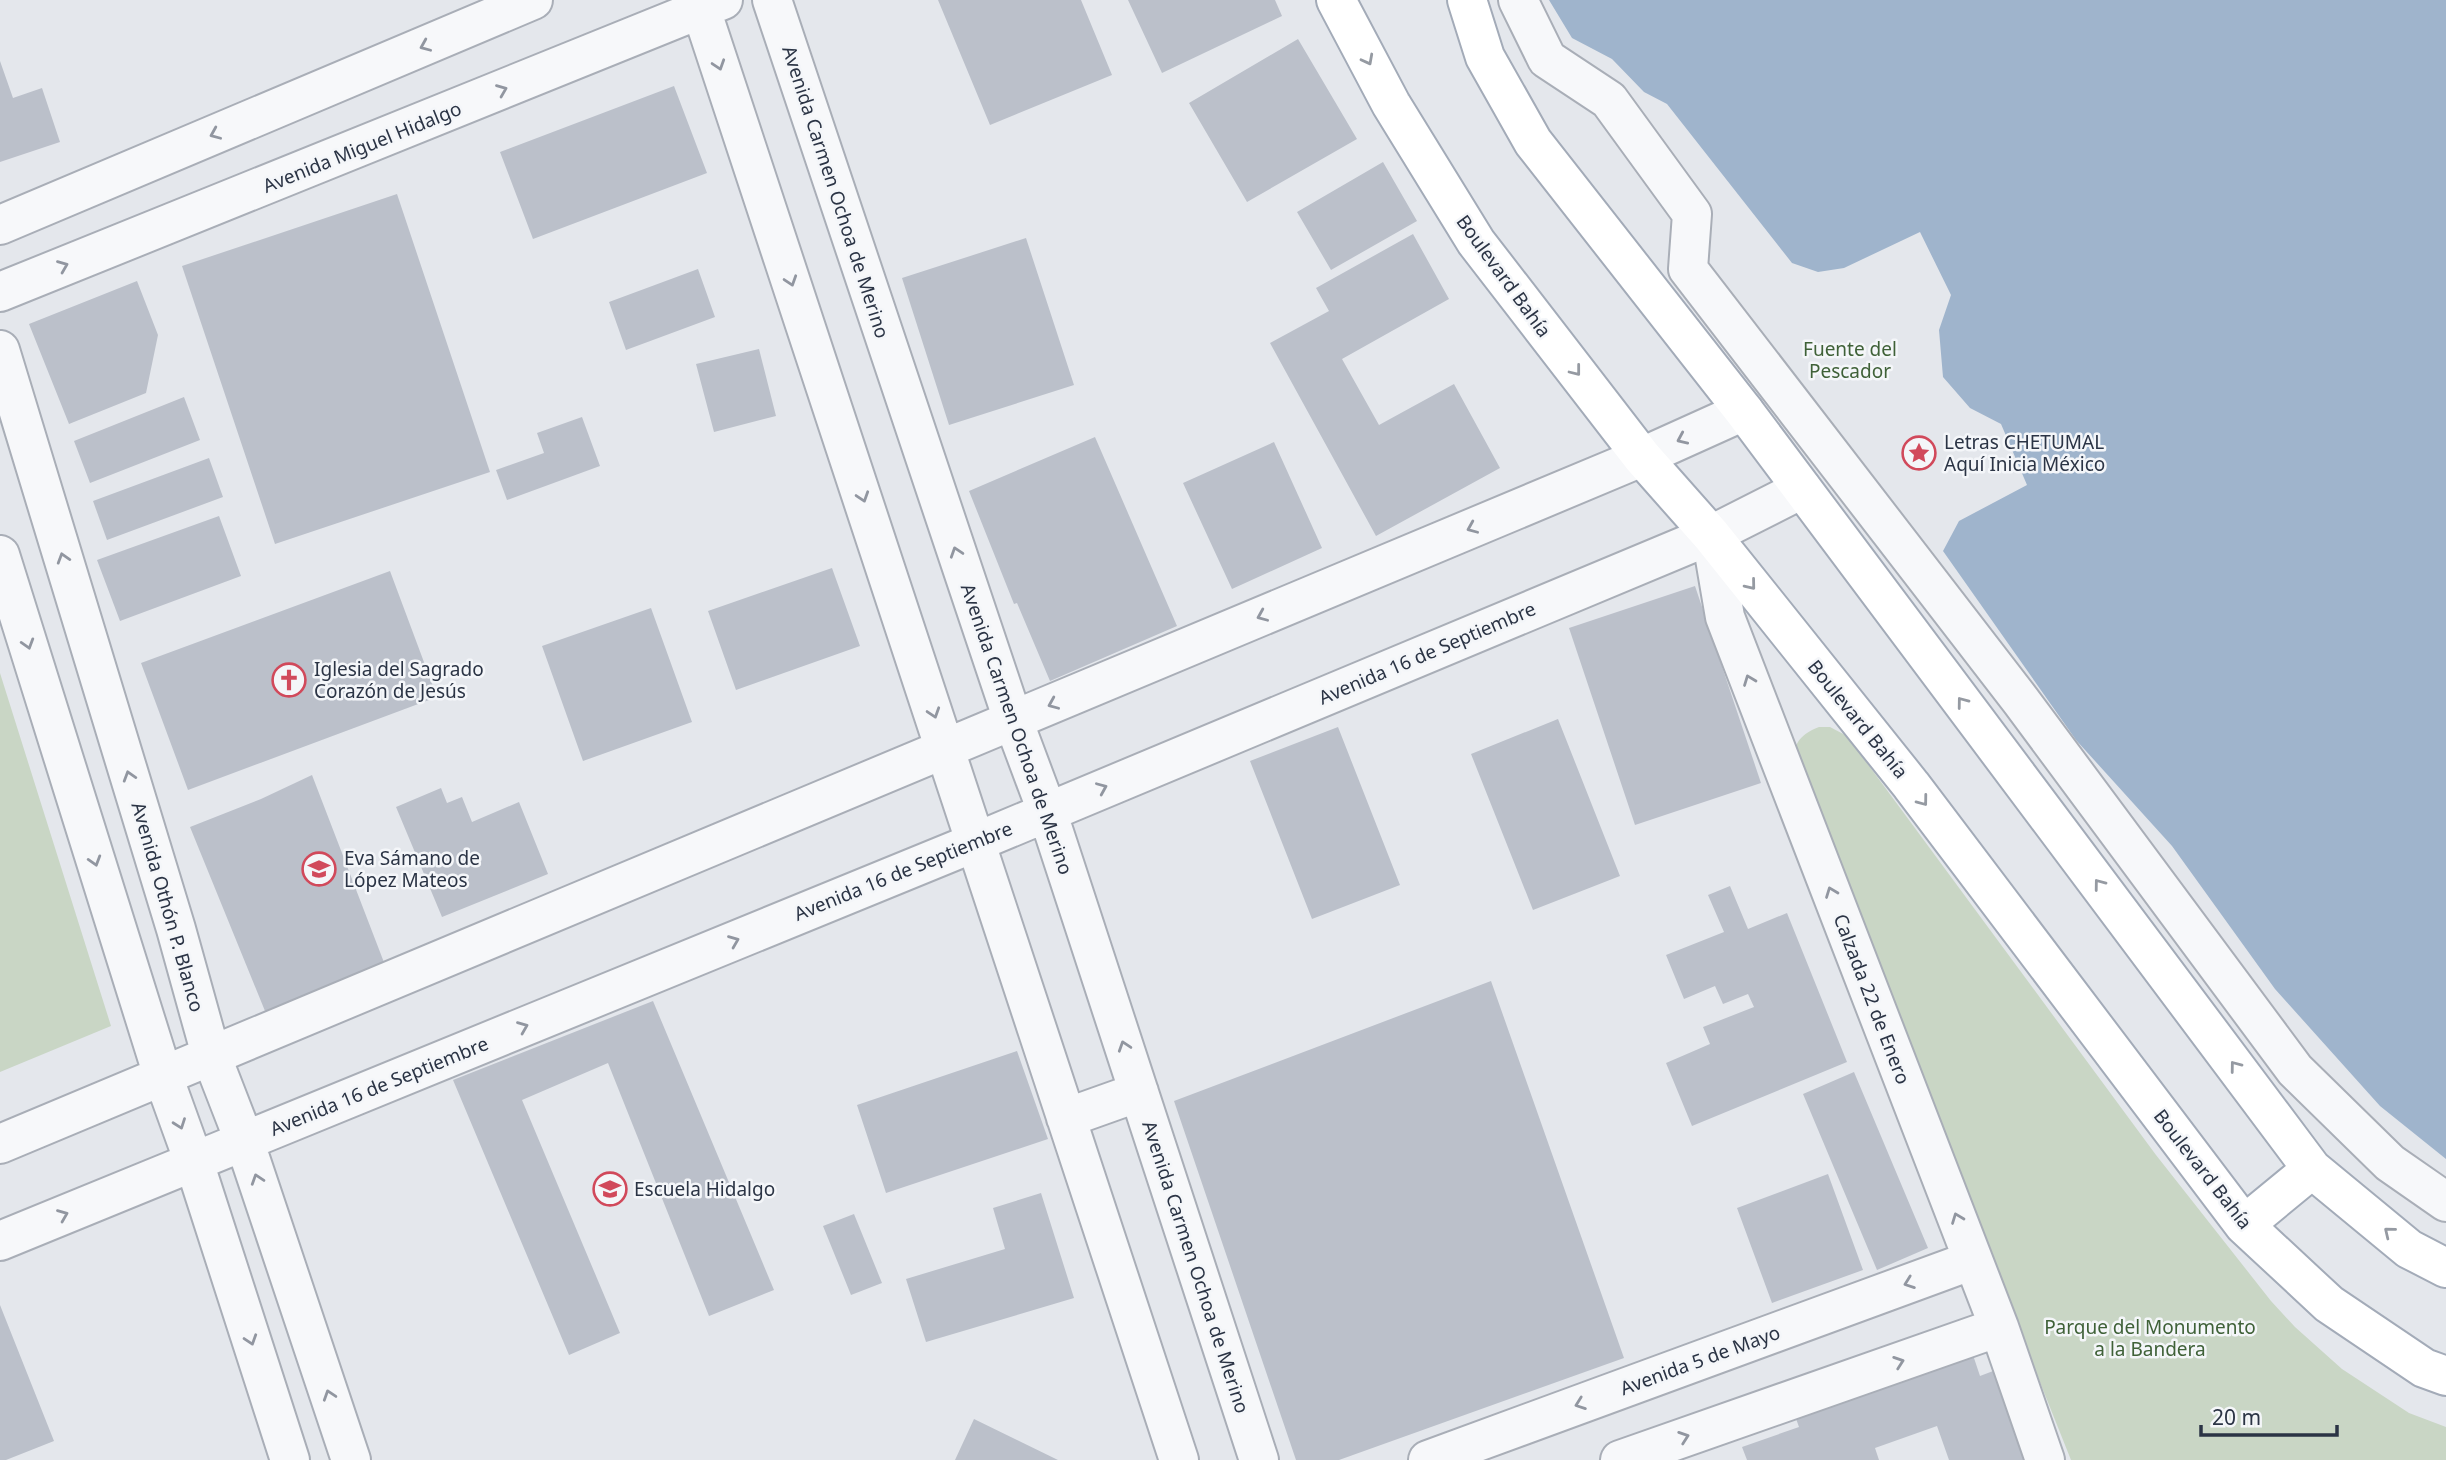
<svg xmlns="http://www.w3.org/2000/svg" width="2446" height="1460" viewBox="0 0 2446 1460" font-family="'Noto Sans',sans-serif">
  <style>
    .green { fill: #c9d6c5 }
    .water { fill: #9fb4cc }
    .building { fill: #bbc0ca }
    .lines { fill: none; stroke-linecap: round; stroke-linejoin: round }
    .minor-casing { stroke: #a9aeb7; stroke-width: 42 }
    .major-casing { stroke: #a3abb8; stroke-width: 42 }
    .minor { stroke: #f7f8fa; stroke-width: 38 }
    .major { stroke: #fff; stroke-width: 38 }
    .oneway { stroke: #9196a0 }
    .oneway2 { stroke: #959aa2 }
    .labels { text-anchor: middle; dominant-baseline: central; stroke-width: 5; stroke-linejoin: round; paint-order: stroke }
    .street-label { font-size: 19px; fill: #2b3445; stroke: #f4f6f9 }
    .park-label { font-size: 19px; fill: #3f6138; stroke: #f4f6f9 }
    .poi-label { font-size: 19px; fill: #2b3445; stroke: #f4f6f9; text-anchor: start }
  </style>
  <rect width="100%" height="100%" fill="#e4e7ec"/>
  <path class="green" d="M0,673L111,1026L0,1072Z
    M1819,727H1830L1847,736L2156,1155L2271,1301L2295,1327L2342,1369L2409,1413L2446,1427V1460H2071L1794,765C1792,745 1800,734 1819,727Z"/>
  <path class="water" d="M1549,0H2446V1159L2380,1106L2275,989L2172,846L2076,740L1943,551L1959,521L2027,485L2001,424L1970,408L1943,377L1939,330L1951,295L1920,232L1844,268L1818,272L1792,263L1667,104L1644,92L1612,59L1572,38Z"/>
  <path class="building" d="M938,0H1081L1112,75L990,125Z
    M1128,0H1275L1282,16L1162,73Z
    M1298,39L1357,139L1247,202L1189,103Z
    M0,61L13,98L42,88L60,142L0,162Z
    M674,86L707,173L533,239L500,152Z
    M1383,162L1417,221L1331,270L1297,212Z
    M397,194L490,472L275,544L182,266Z
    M1413,234L1449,299L1342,359L1379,425L1454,384L1500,468L1376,536L1270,343L1329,311L1316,288Z
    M1026,238L1074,385L949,425L902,278Z
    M698,269L715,317L626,350L609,302Z
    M137,281L158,335L146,393L69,424L29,324Z
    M759,349L776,416L714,432L696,364Z
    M184,397L200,440L90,483L74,441Z
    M582,417L600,466L507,500L496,470L544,453L537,433Z
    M1095,437L1177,626L1050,681L1017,603L1014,604L969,491Z
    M1274,442L1322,548L1232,589L1183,483Z
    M209,458L223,497L107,540L93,501Z
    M219,516L241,576L120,621L97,560Z
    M832,568L860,646L736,690L708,611Z
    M390,571L437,697L188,790L141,663Z
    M1695,586L1761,783L1635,825L1569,628Z
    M651,608L692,722L583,761L542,646Z
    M1558,719L1620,876L1533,910L1471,754Z
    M1338,727L1400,885L1312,919L1250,761Z
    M312,775L385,965L265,1011L190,827L261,799Z
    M441,788L447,803L462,797L472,822L519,802L548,874L442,917L396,807Z
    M1730,886L1748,929L1787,913L1847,1062L1692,1126L1666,1063L1710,1044L1703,1027L1754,1007L1748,994L1723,1004L1715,986L1684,999L1666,955L1724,932L1708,895Z
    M1491,981L1624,1358L1339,1460H1296L1174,1101Z
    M653,1001L774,1290L709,1316L608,1063L522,1100L620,1333L569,1355L453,1080Z
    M1017,1051L1048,1139L886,1193L857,1105Z
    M1854,1072L1928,1248L1877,1270L1803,1094Z
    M1828,1174L1863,1270L1772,1303L1737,1208Z
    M1041,1193L1074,1298L926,1342L906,1279L1005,1249L993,1208Z
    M854,1214L882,1283L851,1295L823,1226Z
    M0,1305L54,1441L6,1460H0Z
    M1972,1352L1980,1376L2001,1368L2032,1460H1949L1937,1426L1875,1448L1879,1460H1747L1742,1447L1799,1427L1794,1413Z
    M974,1419L1058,1460H955Z"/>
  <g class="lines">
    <defs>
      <path id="minor" d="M698,0L1179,1460
        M772,0L1013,720L1047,811L1259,1460
        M1518,0L1547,59L1609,100L1692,214L1688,269L2021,701L2295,1070L2390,1163L2446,1202
        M0,225L533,0
        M0,292L723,0
        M0,350L176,929L211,1055L244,1140L351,1460
        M1711,535L1725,617L1999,1327L2045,1460
        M0,555L163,1076L194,1162L290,1460
        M1066,1118L1139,1092
        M0,1144L1642,457L1744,411
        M0,1241L976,842L1711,535L1802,489
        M1428,1460L1973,1260
        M1620,1460L1999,1327"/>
      <path id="major" d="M1336,0L1391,104L1476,242L1642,457L1711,535L1911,785L2244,1225L2329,1304L2424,1368L2446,1376
        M1467,0L1485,57L1533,142L1744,411L2312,1169L2409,1249L2446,1268
        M2244,1225L2312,1169"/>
    </defs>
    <use href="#minor" class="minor-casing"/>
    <use href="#major" class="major-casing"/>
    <use href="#minor" class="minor"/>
    <use href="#major" class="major"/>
  </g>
  <defs><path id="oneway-chevron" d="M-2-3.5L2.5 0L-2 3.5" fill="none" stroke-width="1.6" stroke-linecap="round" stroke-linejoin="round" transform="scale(1.75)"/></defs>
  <g class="oneway">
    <use href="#oneway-chevron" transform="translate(425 46) rotate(157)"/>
    <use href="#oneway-chevron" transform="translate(719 65) rotate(72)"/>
    <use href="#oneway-chevron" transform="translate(502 90) rotate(-22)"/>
    <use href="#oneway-chevron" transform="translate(215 134) rotate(157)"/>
    <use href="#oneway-chevron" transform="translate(63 266) rotate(-22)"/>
    <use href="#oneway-chevron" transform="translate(791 281) rotate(72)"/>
    <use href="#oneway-chevron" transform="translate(1682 439) rotate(156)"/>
    <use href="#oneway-chevron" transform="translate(863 497) rotate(72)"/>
    <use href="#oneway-chevron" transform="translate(1472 528) rotate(157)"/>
    <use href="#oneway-chevron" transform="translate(956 552) rotate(-108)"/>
    <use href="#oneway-chevron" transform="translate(63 558) rotate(-107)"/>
    <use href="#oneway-chevron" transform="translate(1262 616) rotate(157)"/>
    <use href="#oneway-chevron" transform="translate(28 644) rotate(73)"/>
    <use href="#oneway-chevron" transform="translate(1749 680) rotate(-111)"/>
    <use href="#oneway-chevron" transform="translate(1053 704) rotate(157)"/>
    <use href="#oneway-chevron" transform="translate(934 713) rotate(72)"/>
    <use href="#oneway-chevron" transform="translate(129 776) rotate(-107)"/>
    <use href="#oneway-chevron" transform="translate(1102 788) rotate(-23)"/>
    <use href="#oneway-chevron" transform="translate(95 861) rotate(73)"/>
    <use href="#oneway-chevron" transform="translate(1831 892) rotate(-111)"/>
    <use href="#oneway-chevron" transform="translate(734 941) rotate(-22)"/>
    <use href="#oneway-chevron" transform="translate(523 1027) rotate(-22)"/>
    <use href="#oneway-chevron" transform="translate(1124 1046) rotate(-108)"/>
    <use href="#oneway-chevron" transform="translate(180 1124) rotate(70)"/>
    <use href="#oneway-chevron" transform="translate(257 1179) rotate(-108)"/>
    <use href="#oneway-chevron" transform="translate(63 1215) rotate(-22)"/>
    <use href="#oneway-chevron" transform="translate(1957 1218) rotate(-111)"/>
    <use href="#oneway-chevron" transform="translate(1909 1283) rotate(160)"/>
    <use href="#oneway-chevron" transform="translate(251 1340) rotate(72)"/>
    <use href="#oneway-chevron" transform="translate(1899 1362) rotate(-19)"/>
    <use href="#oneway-chevron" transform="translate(329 1395) rotate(-108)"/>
    <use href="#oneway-chevron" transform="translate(1580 1404) rotate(160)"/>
    <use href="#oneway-chevron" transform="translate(1684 1437) rotate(-19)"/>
  </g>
  <g class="oneway2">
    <use href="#oneway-chevron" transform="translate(1368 60) rotate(62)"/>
    <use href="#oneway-chevron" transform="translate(1576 371) rotate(52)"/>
    <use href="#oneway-chevron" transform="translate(1751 585) rotate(51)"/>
    <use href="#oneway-chevron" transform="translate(1962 702) rotate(-127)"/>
    <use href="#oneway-chevron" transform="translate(1923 801) rotate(53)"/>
    <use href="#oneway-chevron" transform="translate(2099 884) rotate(-127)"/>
    <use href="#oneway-chevron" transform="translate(2235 1066) rotate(-127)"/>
    <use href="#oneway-chevron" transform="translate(2389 1232) rotate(-141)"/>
  </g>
  <defs>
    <symbol id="sight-ring" viewBox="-11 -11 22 22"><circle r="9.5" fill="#f4f6f9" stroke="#d1495b" stroke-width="1.5"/><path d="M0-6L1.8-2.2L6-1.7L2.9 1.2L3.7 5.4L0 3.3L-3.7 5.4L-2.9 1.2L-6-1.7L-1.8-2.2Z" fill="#d1495b"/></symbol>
    <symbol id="church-ring" viewBox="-11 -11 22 22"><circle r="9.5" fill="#f4f6f9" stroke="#d1495b" stroke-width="1.5"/><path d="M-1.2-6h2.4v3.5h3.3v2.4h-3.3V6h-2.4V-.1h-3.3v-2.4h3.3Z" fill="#d1495b"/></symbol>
    <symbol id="school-ring" viewBox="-11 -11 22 22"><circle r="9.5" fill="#f4f6f9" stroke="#d1495b" stroke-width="1.5"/><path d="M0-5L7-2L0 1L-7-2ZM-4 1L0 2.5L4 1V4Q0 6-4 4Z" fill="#d1495b"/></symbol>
  </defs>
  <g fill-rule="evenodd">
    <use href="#sight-ring" x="1900" y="434" width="38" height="38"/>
    <use href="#church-ring" x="270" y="661" width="38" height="38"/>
    <use href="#school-ring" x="300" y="850" width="38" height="38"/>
    <use href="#school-ring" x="591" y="1170" width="38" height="38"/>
  </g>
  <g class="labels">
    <g class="street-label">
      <text transform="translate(362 147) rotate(-22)">Avenida Miguel Hidalgo</text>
      <text transform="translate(836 192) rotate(72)">Avenida Carmen Ochoa de Merino</text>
      <text transform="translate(1504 276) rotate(54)">Boulevard Bahía</text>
      <text transform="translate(1427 653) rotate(-23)">Avenida 16 de Septiembre</text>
      <text transform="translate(1858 719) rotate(51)">Boulevard Bahía</text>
      <text transform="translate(1017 729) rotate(71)">Avenida Carmen Ochoa de Merino</text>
      <text transform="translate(903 871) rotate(-22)">Avenida 16 de Septiembre</text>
      <text transform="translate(168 907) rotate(74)">Avenida Othón P. Blanco</text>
      <text transform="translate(1872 999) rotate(69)">Calzada 22 de Enero</text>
      <text transform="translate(379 1086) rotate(-22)">Avenida 16 de Septiembre</text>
      <text transform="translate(2203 1169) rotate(52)">Boulevard Bahía</text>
      <text transform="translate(1196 1267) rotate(72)">Avenida Carmen Ochoa de Merino</text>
      <text transform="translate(1700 1360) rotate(-20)">Avenida 5 de Mayo</text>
    </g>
    <g class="park-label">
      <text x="1850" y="349">Fuente del<tspan x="1850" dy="22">Pescador</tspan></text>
      <text x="2150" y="1327">Parque del Monumento<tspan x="2150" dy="22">a la Bandera</tspan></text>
    </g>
    <g class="poi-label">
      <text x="1944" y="442">Letras CHETUMAL<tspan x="1944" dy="22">Aquí Inicia México</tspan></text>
      <text x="314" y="669">Iglesia del Sagrado<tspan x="314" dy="22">Corazón de Jesús</tspan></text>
      <text x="344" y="858">Eva Sámano de<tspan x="344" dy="22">López Mateos</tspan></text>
      <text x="634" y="1189">Escuela Hidalgo</text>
    </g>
  </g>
  <path d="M2201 1425v10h136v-10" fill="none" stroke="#2b3445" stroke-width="3.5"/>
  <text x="2212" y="1425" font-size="21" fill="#2b3445" stroke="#f4f6f9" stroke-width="5" paint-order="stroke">20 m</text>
</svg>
